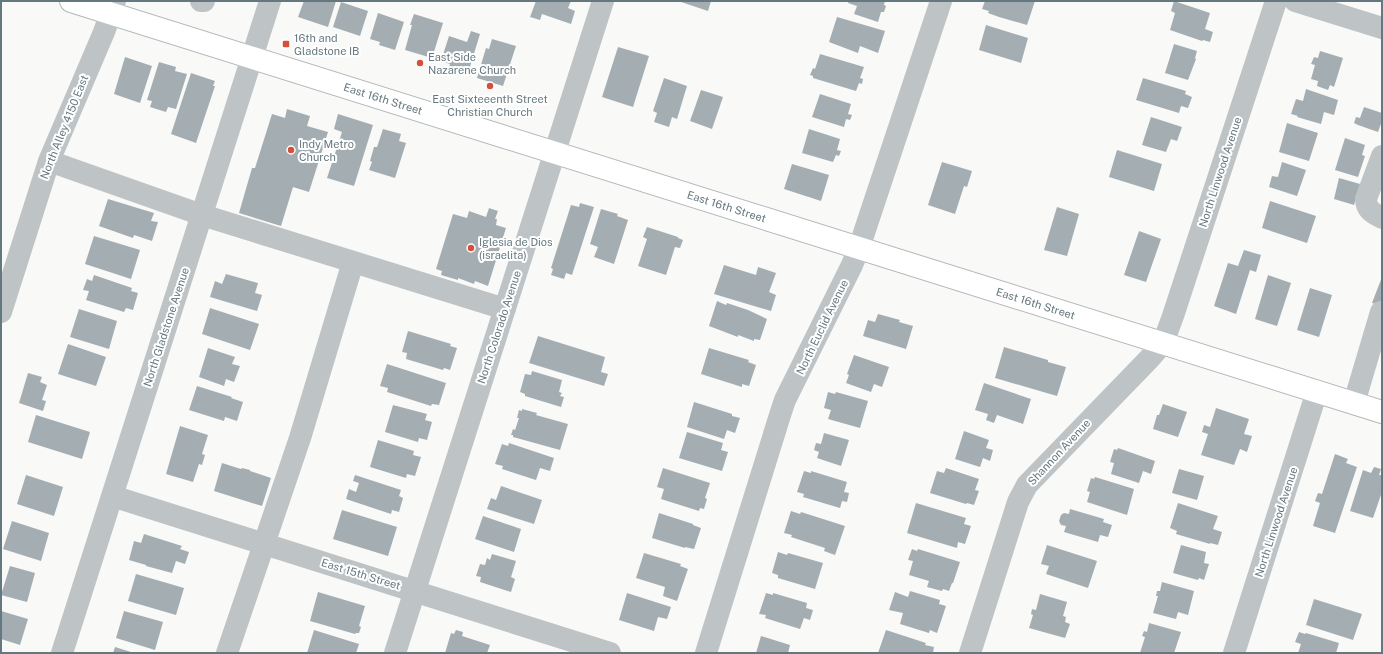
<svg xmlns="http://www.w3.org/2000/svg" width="1383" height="654" viewBox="0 0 1383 654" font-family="'Public Sans',sans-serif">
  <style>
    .building { fill: #a4aeb2 }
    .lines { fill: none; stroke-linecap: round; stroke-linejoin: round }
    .major-casing { stroke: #b2b8bb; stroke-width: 24 }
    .minor { stroke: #bec4c6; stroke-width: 22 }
    .major { stroke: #fff; stroke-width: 22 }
    .poi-dot { fill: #d4503d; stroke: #fff; stroke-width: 1.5 }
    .labels { text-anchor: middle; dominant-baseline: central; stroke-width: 4; stroke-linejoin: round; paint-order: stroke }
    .poi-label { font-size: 11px; fill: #66787f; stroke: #fff; text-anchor: start }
    .street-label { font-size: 11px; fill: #66787f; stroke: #fff }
  </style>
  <rect width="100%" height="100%" fill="#f9f9f7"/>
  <path class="building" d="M304,1H336L328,27L298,17Z
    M536,1L539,2L540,1H571L568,8L575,11L571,24L542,14L540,20L530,17Z
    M678,1H711L708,11Z
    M849,1H885L884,5L886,6L884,12H881L878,22L854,14L857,6L848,3Z
    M985,1H1035L1027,25L999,17L988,13L989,11L982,9Z
    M1174,1L1210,13L1205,29L1213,32L1210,42L1203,40L1202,41L1170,30L1175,13L1171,11Z
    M341,2L368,11L360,36L333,27Z
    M378,13L404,22L395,50L379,45L380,42L370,39Z
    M414,14L443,23L432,58L405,50L412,25H410Z
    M837,17L885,31L878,53L860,46L858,53L829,42Z
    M986,25L1028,38L1021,63L979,50Z
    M471,31L480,34L469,70L461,68L459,75L448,71L450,64L441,61L449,36L467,42Z
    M492,39L516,46L503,86L477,78L486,48L489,49Z
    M1174,44L1197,51L1195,58L1196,59L1188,80L1165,73Z
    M618,47L649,56L633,107L602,97Z
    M1320,51L1343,58L1334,87L1330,85L1328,90L1317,86L1318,81L1311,79L1315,65L1311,64L1314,57L1318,58Z
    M820,54L864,67L860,78L863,79L862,84L859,83L856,91L813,78V76L810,75L813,68L815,69Z
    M125,57L152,66L140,103L114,94Z
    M159,62L176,67L175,71L187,74L176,109L168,107L166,112L150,107L152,101L147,100Z
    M191,73L215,81L213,86H215L196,143L171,134Z
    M664,78L687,86L677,119L672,117L669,127L654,122L657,113L653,111Z
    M1143,78L1186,91L1185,94L1192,97L1188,108L1181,106L1179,113L1136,100Z
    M1306,89L1338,100L1334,115L1324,112L1321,124L1297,117L1298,116L1291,114L1296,99L1303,101Z
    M701,90L723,97L712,129L690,121Z
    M820,94L851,104L848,114L852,115L850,120L846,119L844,127L812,117Z
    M1364,107L1382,113V121L1378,132L1358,125L1354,123L1356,117L1360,118Z
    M287,109L310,116L307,126L328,132L309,192L293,187L281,226L239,213L252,168H255L272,114L285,118Z
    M338,114L373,125L354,186L327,178L342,132L334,129Z
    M1151,117L1182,127L1177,141L1171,139L1166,152L1142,145Z
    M1287,123L1318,133L1309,161L1279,152Z
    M383,129L401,134L399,141L406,143L395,178L369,170L372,162L370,161L374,147H377Z
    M809,129L840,139L837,150L841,151L839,156L836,155L833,162L802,153Z
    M1345,138L1365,145L1362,155L1365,156L1358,177L1335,170Z
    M1117,150L1162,164L1154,191L1109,177Z
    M942,162L972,171L967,187L964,186L955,214L928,205Z
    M1282,162L1306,170L1297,196L1269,187L1272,176L1278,177Z
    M792,164L829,175L821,201L784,189Z
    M1339,178L1360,184L1354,205L1334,199Z
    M108,199L154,213L151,221L158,222L152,241L134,235L133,238L99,226Z
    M1270,201L1316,216L1307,243L1262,228Z
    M580,203L594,207L572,275L566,273L564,279L551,275L553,269L551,268L571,205L579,207Z
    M1057,207L1079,214L1067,256L1044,250Z
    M489,208L498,211L495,219H497L496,225L506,228L488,286L475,281L474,284L458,278V280L441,275L442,271L436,269L453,214L467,218L469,211L486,217Z
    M601,209L618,214L617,216L628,220L614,264L594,257L598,247L590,244Z
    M647,227L678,237V238L683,240L680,248L675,247L666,275L638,266L647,239L643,237Z
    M1139,231L1161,239L1146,282L1124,275Z
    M94,236L140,250L131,279L85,264Z
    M1244,250L1261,255L1256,272L1250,270L1236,314L1214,306L1228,263L1238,266Z
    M724,265L756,275L758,267L776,273L769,292L776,295L771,311L714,294Z
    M226,274L258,283L255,293L262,295L257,311L210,297L215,281L222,284Z
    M94,275L132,288L131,291L138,293L133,310L126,308L124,312L86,300L89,291L83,290L87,279L92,281Z
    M1268,275L1291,283L1277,326L1255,319Z
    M1382,277V306L1372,303Z
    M1310,288L1332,295L1319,337L1297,330Z
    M717,301L726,305L727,303L748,310L767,319L760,340L754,339V341L738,335V337L709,326Z
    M210,308L259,324L250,350L202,334Z
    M79,309L117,321L109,349L70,337Z
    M878,314L900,320L899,322L913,326L906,349L863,336L868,320L875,322Z
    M408,331L451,344L450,346L457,348L450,370L444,368L443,370L406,359L407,353L402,352Z
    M538,336L605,357L601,372L608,374L604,386L529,363Z
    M68,344L106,357L96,386L58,374Z
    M1004,347L1048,360V362L1066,367L1057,396L995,378Z
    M208,348L235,357L232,364L240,366L234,382L226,379L224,386L199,377Z
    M709,348L749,360L748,362L756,365L749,386L742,384V387L701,374Z
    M854,355L889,367L882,387L874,384L871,392L846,383L849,375L847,374Z
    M387,364L446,383L439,405L432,404L431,406L387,392L388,388L380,386Z
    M532,371L562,380L559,392L562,393L560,396L564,397L561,407L525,396V394L520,392L525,374L531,375Z
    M28,373L42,377L40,382L47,385L42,400L46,401L43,411L19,403Z
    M984,383L1031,399L1023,424L997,415L994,423L986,420L988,414L975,410Z
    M197,386L232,397L231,398L243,402L237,421L225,417L224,421L189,410Z
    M828,392L835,394L836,392L868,401L860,428L828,419L831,410L824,408Z
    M694,402L732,414V416L740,418L735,433L727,430L724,439L687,427Z
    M1163,404L1187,412L1178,437L1153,429L1157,415H1159Z
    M393,405L427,414L425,420L432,422L427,440L419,438L418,442L385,432Z
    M1216,408L1249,419L1244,434L1252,436L1247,452L1240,449L1234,465L1201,455L1208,434L1202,432L1204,425L1210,427Z
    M522,409L537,413L536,415L568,424L560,450L513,437V435H511L513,429L515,430L519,418H517L519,410L522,411Z
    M36,415L90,432L82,459L28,442Z
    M180,426L208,435L202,454L205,455L202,465L199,464L193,482L166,474Z
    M964,431L989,440L986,448L993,450L990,461L983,458L980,467L955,459Z
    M687,432L723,443L721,450L728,452L722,471L679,458Z
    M824,433L849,440L841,466L817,458L819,452L814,450L816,443L821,444Z
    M378,440L414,451L413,455L421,457L415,476L407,474L406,478L370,467Z
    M509,443L554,458L550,471L540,468L536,480L502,469L503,466L495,464L502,444L508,446Z
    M1118,448L1155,461L1151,474L1143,471L1139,483L1111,474L1114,463L1110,462L1114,449L1117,450Z
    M1335,454L1348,459L1346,463L1357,467L1335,533L1313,526L1320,503L1315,501L1318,493L1322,494Z
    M222,463L241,469L242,468L250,470V471L271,478L262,506L214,491Z
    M1374,467L1381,469L1379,475H1382V492L1373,518L1350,511L1363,470L1371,473Z
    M663,468L710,483L705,498L707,499L704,509L700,508L699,511L661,499L664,489L657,487Z
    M946,468L979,479L975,490L979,491L974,505L967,503L966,504L930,493L937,471L944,473Z
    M1179,469L1204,476L1197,500L1172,493Z
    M804,471L811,473V471L847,482L844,492L849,493L847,502L842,501L840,508L803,497L804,494L797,492Z
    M26,475L63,487L54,516L17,504Z
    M355,475L401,490L399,496L403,498L399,512L392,510L391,514L346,499L349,489L356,492L359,483L353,481Z
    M1095,477L1134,489L1127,515L1087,502L1090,492L1087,491L1091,478L1094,479Z
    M501,486L542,500L534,524L487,509L491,498L496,500Z
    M916,503L966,518L964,524L971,526L965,544L958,542L957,548L907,533Z
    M1178,503L1218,516L1213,529L1222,532L1218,545L1210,543V544L1176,534L1177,531L1170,528Z
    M1070,509L1104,519L1103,522L1112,525L1108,537L1100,535L1098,542L1064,532L1066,526L1061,525L1059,521L1061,515L1064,513L1069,514Z
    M342,510L397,527L388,556L333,539Z
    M791,511L800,514L801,512L845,526L835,555L824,551L825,548L791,537L792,535L784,533Z
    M659,513L693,524V525L701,528L694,549L685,547V548L652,538Z
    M483,516L521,529L514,552L475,539Z
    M12,521L49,533L41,561L3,549Z
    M144,534L182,546L180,549L189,552L185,564L176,561L172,573L146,566V565L129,560L134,541L141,543Z
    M1047,545L1097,561L1088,588L1046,574L1049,566L1041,564Z
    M1181,545L1206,552L1204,563L1209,564L1204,580L1199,578L1198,580L1173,573Z
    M912,549L917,551L918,549L960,562L953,583H952L949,591L943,589L942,591L927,587L929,581L909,575L913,561L908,560Z
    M778,552L787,555L788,553L823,563L815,589L778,578V575L772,573Z
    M644,553L681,564L680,566L688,569L677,601L663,596L665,587L636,578Z
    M492,554L516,561L511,577L515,579L511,592L480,582L481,577L476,576L480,564L485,565L487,558L490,560Z
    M10,566L35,573L27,602L1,595Z
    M136,574L184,588L176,615L128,601Z
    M1162,582L1194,591L1188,615L1178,612L1176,619L1153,613L1158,596H1156L1157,591H1160Z
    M910,591L940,600L939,604L946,606L937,633L930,630L929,633L900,624L903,613L889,610L895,592L908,597Z
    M318,592L365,606L359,626L361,627L359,633H356L355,634L310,621Z
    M627,593L671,607L667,619L658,617L654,631L619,620Z
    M766,593L773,595V593L807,603L806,608L813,610L810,620L804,618L800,629L765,618L766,615L759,614Z
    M1040,594L1067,602L1063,616L1066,617L1065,622L1070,624L1065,638L1029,628L1033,615L1031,614L1032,609L1036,610Z
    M1314,599L1362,614L1353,640L1306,625Z
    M1,611L28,619L20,645L1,639Z
    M124,611L163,622L155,650L116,638Z
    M1149,623L1181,632L1174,653H1140L1145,637L1142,636L1144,631L1147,632Z
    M314,630L359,644L356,653H307Z
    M456,630L463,632L462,636L490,645L487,653H445L451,633L454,634Z
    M886,630L926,643L925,645L934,647L933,653H878Z
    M1299,632L1305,634L1306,633L1339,643L1336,653H1298L1301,644L1295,642Z
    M761,636L790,645L788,653H756Z
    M115,647L134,653H113Z"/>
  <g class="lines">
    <defs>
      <g id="major">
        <path id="s1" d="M71,1L1382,412"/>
      </g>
    </defs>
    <use href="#major" class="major-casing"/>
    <path class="minor" d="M201,1H204
      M1295,1L1382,28
      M1382,156L1366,199C1366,210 1373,213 1382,218
      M49,161L202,215L505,309
      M1,312L49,161L104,32L115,1
      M1354,403L1381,312
      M112,496L610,653
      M62,653L270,1
      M227,653L300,438L353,262
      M395,653L603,1
      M706,653L780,415L785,400L852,265L859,248L941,1
      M970,653L1018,502L1027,485L1150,358L1163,343L1173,316L1276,1
      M1234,653L1317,391"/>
    <use href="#major" class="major"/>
  </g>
  <g class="poi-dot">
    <rect x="282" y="40" width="8" height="8" rx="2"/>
    <circle cx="420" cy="63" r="4"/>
    <circle cx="490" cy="86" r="4"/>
    <circle cx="291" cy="150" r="4"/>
    <circle cx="471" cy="248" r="4"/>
  </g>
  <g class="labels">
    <g class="poi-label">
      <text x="294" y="38">16th and<tspan x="294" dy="13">Gladstone IB</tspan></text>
      <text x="428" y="57">East Side<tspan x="428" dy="13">Nazarene Church</tspan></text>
      <text x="490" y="99" text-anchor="middle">East Sixteeenth Street<tspan x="490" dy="13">Christian Church</tspan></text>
      <text x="299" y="144">Indy Metro<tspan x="299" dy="13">Church</tspan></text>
      <text x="479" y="242">Iglesia de Dios<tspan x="479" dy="13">(israelita)</tspan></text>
    </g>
    <g class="street-label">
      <text stroke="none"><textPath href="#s1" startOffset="327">East 16th Street</textPath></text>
      <text transform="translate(64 127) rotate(-68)">North Alley 4150 East</text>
      <text transform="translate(1220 172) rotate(-72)">North Linwood Avenue</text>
      <text stroke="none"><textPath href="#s1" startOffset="687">East 16th Street</textPath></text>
      <text stroke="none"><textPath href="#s1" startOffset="1011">East 16th Street</textPath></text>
      <text transform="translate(166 327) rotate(-72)">North Gladstone Avenue</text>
      <text transform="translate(499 327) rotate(-72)">North Colorado Avenue</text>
      <text transform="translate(822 327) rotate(-64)">North Euclid Avenue</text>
      <text transform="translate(1059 452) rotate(-47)">Shannon Avenue</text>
      <text transform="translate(1276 522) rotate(-72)">North Linwood Avenue</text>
      <text transform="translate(361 574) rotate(17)">East 15th Street</text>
    </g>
  </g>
  <rect width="1383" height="654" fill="none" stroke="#66787f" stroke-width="4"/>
</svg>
